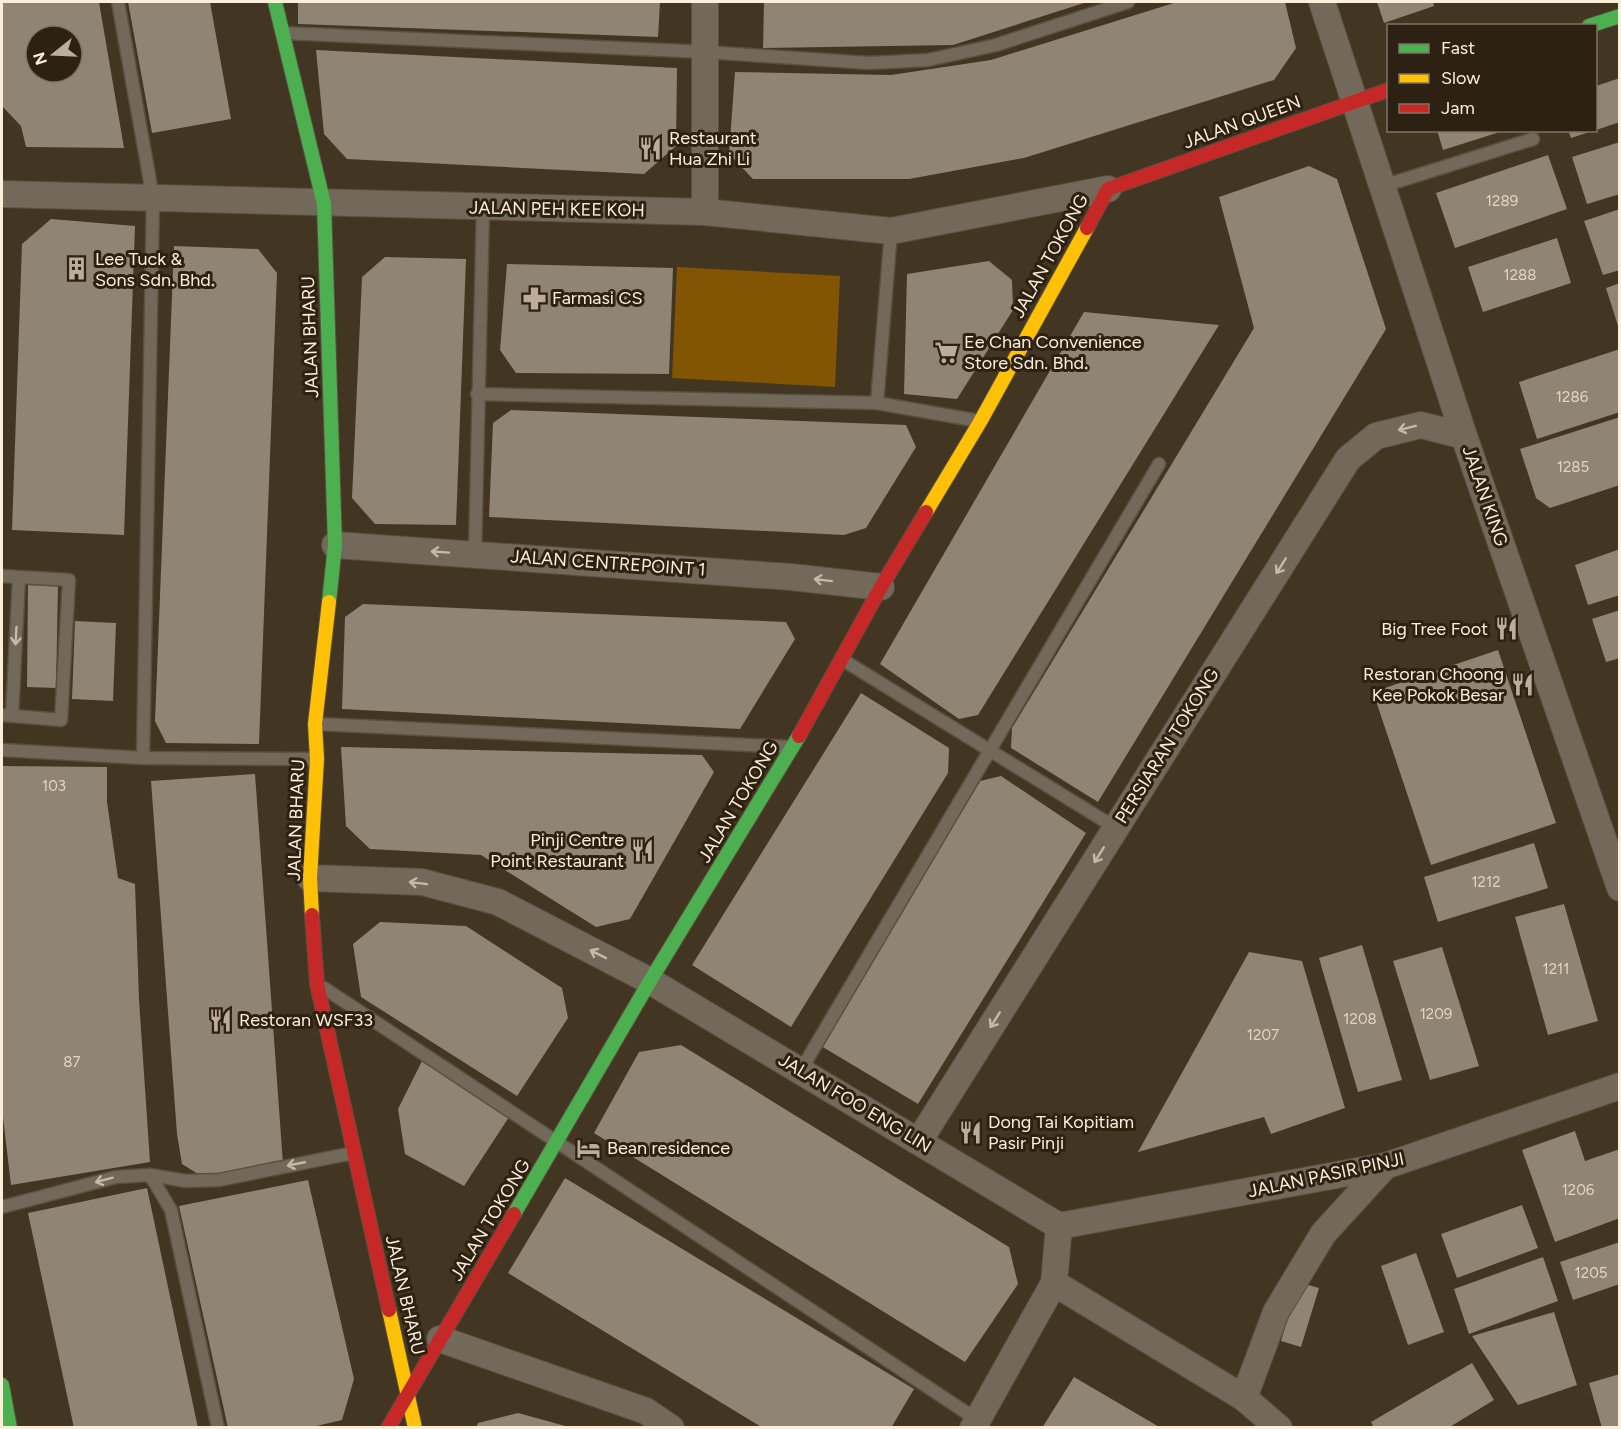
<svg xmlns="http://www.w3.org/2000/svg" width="1621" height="1429" viewBox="0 0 1621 1429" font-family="Figtree,sans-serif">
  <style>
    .green { fill: #825505 }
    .building { fill: #908474; fill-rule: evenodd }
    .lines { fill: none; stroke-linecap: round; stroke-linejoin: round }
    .lane-casing { stroke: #5a5040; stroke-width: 15 }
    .street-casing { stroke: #5a5040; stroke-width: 28 }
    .fast-casing { stroke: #5a5040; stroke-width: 16 }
    .slow-casing { stroke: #5a5040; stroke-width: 16 }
    .jam-casing { stroke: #5a5040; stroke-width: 16 }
    .lane { stroke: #73695b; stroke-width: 12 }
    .street { stroke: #73695b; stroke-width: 26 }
    .fast { stroke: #4caf50; stroke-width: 14 }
    .slow { stroke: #ffc107; stroke-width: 14 }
    .jam { stroke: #c62828; stroke-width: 14 }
    .oneway { stroke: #c6b9a7 }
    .labels { text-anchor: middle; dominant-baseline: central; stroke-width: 6; stroke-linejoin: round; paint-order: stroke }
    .number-label { font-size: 15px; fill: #e2d4c0 }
    .street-label { font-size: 18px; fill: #fdeeda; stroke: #2d2113 }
    .poi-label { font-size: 18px; fill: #fdeeda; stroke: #2d2113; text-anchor: start }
  </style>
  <rect width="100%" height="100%" fill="#423522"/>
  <path class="green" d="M677,267L840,276L835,387L672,378Z"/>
  <path class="building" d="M2,2H99L124,148L26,147L21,126L2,106ZM36,36H72V72H36Z
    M128,2H210L231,119L152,133Z
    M298,2H660L658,37L298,24Z
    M764,2H1087L953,45L763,48Z
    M1177,2H1285L1296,48L1274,80L1024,158L909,179H753L729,154L735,72L891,75L991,60Z
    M1377,2H1433L1434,6L1384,23Z
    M316,50L677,68L676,146L644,174L347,159L324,134Z
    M1620,78V122L1596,130V86Z
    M1437,130H1503V131L1443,150Z
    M1568,130H1592V131L1571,138Z
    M1620,142V194L1587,204L1572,157Z
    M1548,155L1567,209L1455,248L1436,193Z
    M1309,166L1337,179L1386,329L1098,802L1011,748L1012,728L1254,328L1219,197Z
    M1620,209V270L1603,275L1584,221Z
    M51,219L135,226L124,535L12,530L22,244Z
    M1557,238L1571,283L1483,312L1468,267Z
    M174,246L258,249L277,273L259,744L166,743L155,721Z
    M385,257L466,259L456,525L375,524L352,498L362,277Z
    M989,261L1012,280L1013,310L957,399L904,394L907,274Z
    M507,264L673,268L669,374L516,373L500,350Z
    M1620,283V329H1619L1606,288Z
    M1084,312L1219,325L978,715L959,719L880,664Z
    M1620,349V412L1537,439L1519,382Z
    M511,410L906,425L916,447L866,528L844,535L489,517L493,423Z
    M1620,417V485L1550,508L1536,498L1520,449Z
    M1620,549V595L1588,605L1575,565Z
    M28,585L58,586L56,688L27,687Z
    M363,604L786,622L795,639L740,729L342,709L345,617Z
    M1620,610V658L1606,662L1592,619Z
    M75,621L116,623L113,701L72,699Z
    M1498,650L1556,823L1431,865L1373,692Z
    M861,693L949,748L948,773L791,1027L692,965Z
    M341,747L702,755L714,772L630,919L596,927L481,855L370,849L346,826Z
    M2,766L107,767V802L118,878L135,884L139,1000L150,1162L11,1185L2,1109Z
    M255,774L283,1164L206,1179L182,1164L177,1134L151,781Z
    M1001,776L1086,833L918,1104L821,1046L980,781Z
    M1534,843L1548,888L1438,922L1424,877Z
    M1564,904L1598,1021L1548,1035L1515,917Z
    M380,922L466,926L562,988L568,1018L517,1096L361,997L353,944Z
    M1362,945L1402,1080L1358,1092L1319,958Z
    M1442,947L1479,1066L1430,1080L1393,961Z
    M1249,952L1302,961L1345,1108L1271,1134L1264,1117L1138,1152Z
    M681,1045L1009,1247L1018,1284L965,1362L594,1133L639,1052Z
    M422,1061L509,1117L464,1186L405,1154L398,1109Z
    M1575,1131L1585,1161L1620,1149V1218L1555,1242L1522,1150Z
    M565,1178L914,1389L891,1428H763L508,1273Z
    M308,1180L354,1379L342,1420L308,1428H228L179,1206Z
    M147,1188L198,1428H74L28,1213Z
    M1522,1205L1538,1248L1457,1278L1441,1234Z
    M1620,1242V1284L1573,1300L1560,1262Z
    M1416,1253L1444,1332L1408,1345L1381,1266Z
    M1543,1257L1558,1301L1469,1334L1454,1289Z
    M1298,1282L1319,1288L1301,1347L1281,1341Z
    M1554,1312L1577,1385L1518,1405L1472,1336Z
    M1472,1363L1494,1400L1448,1428H1374L1371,1422Z
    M1620,1374V1428H1602L1589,1383Z
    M1074,1377L1161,1428H1042Z
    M518,1413L569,1427V1428H476L478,1423Z"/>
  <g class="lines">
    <defs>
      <path id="lane" d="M284,33L706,52L869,63L928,60L996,45L1128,2
        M1383,186L1533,139
        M477,394L877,403L979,421
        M877,403L891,231
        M475,554L483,207
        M2,576L69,580L61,720L2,715
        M843,660L1116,828
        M12,716L19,578
        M317,724L791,747
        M2,750L143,758L153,198L118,2
        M143,758L316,759
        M324,988L979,1421
        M801,1070L1159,464
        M150,1175L171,1210L218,1428
        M2,1207L116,1177L150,1175L186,1181L219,1180L353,1153"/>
      <path id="street" d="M705,2V212
        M1322,2L1464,436L1620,888
        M2,194L705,212L891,231L1108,189
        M335,545L791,577L881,587
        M310,878L422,882L498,902L650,981L1059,1226
        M919,1141L1348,459L1376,436L1421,425L1464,436
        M1059,1226L1385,1166L1620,1086
        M1054,1283L1244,1398L1279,1428
        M440,1339L646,1411L671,1428
        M1244,1398L1276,1312L1323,1234L1385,1166
        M973,1428L1054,1283L1059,1226"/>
      <path id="fast" d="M275,2L324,204L335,545L329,602
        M1589,26L1620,16
        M514,1214L650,981L799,736
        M2,1385L10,1428"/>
      <path id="slow" d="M926,512L980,422L1087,228
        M312,915L310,878L317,759L315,724L329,602
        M389,1310L415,1428"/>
      <path id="jam" d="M1087,228L1108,189L1388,90
        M799,736L881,587L926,512
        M312,915L317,984L389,1310
        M388,1428L514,1214"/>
    </defs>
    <use href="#lane" class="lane-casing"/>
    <use href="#street" class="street-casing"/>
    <use href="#fast" class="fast-casing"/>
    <use href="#slow" class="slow-casing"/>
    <use href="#jam" class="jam-casing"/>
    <use href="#lane" class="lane"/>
    <use href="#street" class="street"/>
    <use href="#fast" class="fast"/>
    <use href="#slow" class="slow"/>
    <use href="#jam" class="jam"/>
  </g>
  <defs><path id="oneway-shaft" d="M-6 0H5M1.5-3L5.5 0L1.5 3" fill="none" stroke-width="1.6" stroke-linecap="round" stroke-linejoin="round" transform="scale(1.5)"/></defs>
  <g class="oneway">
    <use href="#oneway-shaft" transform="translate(1407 428) rotate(166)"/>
    <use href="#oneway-shaft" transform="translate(440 552) rotate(-176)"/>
    <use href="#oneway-shaft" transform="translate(1281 566) rotate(122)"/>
    <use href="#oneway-shaft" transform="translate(823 580) rotate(-173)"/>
    <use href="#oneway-shaft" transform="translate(16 636) rotate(93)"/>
    <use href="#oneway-shaft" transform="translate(1099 855) rotate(122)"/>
    <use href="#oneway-shaft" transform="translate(418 883) rotate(-173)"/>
    <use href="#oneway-shaft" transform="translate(598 954) rotate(-153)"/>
    <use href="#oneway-shaft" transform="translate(995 1020) rotate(122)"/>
    <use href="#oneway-shaft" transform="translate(296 1164) rotate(169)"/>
    <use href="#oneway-shaft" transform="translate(104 1180) rotate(165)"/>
  </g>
  <defs>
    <symbol id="restaurant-bare" viewBox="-9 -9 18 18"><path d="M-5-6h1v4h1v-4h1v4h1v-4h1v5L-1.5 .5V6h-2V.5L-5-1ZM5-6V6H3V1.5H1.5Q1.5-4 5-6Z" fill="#bcad9a" stroke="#2d2113" stroke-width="2.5" paint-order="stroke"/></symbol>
    <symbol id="building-bare" viewBox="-9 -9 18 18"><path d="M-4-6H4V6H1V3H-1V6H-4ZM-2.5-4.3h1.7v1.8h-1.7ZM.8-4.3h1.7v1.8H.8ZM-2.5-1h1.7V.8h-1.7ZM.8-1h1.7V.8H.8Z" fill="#bcad9a" stroke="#2d2113" stroke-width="2.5" paint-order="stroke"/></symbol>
    <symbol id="pharmacy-bare" viewBox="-9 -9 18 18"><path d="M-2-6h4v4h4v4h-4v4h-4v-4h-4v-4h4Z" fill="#bcad9a" stroke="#2d2113" stroke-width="2.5" paint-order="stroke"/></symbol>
    <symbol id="supermarket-bare" viewBox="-9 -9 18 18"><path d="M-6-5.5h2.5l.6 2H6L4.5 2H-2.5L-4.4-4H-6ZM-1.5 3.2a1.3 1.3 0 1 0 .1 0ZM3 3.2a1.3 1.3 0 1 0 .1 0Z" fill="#bcad9a" stroke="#2d2113" stroke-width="2.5" paint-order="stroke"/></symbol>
    <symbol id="hotel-bare" viewBox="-9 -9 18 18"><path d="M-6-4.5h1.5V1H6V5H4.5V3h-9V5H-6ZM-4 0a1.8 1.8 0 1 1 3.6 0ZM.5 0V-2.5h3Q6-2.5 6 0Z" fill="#bcad9a" stroke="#2d2113" stroke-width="2.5" paint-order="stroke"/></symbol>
  </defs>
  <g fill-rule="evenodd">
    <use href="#restaurant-bare" x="634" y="132" width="33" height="33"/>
    <use href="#building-bare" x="60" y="252" width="33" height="33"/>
    <use href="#pharmacy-bare" x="518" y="282" width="33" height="33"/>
    <use href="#supermarket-bare" x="930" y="336" width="33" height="33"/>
    <use href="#restaurant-bare" x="1490" y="612" width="33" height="33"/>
    <use href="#restaurant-bare" x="1506" y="668" width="33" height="33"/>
    <use href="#restaurant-bare" x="626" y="834" width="33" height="33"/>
    <use href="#restaurant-bare" x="204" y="1004" width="33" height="33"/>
    <use href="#restaurant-bare" x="954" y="1116" width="33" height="33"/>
    <use href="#hotel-bare" x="572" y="1132" width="33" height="33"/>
  </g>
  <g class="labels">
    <g class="number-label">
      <text x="1502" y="201">1289</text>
      <text x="1520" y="275">1288</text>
      <text x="1572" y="397">1286</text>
      <text x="1573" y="467">1285</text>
      <text x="54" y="786">103</text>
      <text x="1486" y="882">1212</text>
      <text x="1556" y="969">1211</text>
      <text x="1436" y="1014">1209</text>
      <text x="1360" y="1019">1208</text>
      <text x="1263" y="1035">1207</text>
      <text x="72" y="1062">87</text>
      <text x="1578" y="1190">1206</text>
      <text x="1591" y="1273">1205</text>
    </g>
    <g class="street-label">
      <text transform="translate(1242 122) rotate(-20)">JALAN QUEEN</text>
      <text transform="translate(557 209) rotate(1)">JALAN PEH KEE KOH</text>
      <text transform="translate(1050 256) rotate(-61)">JALAN TOKONG</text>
      <text transform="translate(310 337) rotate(-92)">JALAN BHARU</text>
      <text transform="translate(1485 496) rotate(71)">JALAN KING</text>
      <text transform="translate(608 563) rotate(4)">JALAN CENTREPOINT 1</text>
      <text transform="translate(1167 746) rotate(-58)">PERSIARAN TOKONG</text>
      <text transform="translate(738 802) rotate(-59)">JALAN TOKONG</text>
      <text transform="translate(296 820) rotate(-88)">JALAN BHARU</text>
      <text transform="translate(855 1103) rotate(31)">JALAN FOO ENG LIN</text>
      <text transform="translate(1326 1175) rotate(-12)">JALAN PASIR PINJI</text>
      <text transform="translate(490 1220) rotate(-59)">JALAN TOKONG</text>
      <text transform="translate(405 1295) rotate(77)">JALAN BHARU</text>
    </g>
    <g class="poi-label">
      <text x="669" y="138">Restaurant<tspan x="669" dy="21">Hua Zhi Li</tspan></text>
      <text x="95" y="259">Lee Tuck &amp;<tspan x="95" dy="21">Sons Sdn. Bhd.</tspan></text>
      <text x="552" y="298">Farmasi CS</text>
      <text x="964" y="342">Ee Chan Convenience<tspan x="964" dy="21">Store Sdn. Bhd.</tspan></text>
      <text x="1488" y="629" text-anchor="end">Big Tree Foot</text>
      <text x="1504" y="674" text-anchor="end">Restoran Choong<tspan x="1504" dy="21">Kee Pokok Besar</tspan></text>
      <text x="624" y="840" text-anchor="end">Pinji Centre<tspan x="624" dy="21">Point Restaurant</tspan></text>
      <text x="239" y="1020">Restoran WSF33</text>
      <text x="988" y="1122">Dong Tai Kopitiam<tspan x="988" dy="21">Pasir Pinji</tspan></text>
      <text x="607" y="1148">Bean residence</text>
    </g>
  </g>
  <rect width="1621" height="1429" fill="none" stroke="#fdeeda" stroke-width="6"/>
  <rect x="1387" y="24" width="210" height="108" fill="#2d2113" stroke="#807363" stroke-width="1.5"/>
  <rect x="1399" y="44" width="30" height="9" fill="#4caf50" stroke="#807363" stroke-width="1.5"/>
  <text x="1441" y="54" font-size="18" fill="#fdeeda">Fast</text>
  <rect x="1399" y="74" width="30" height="9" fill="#ffc107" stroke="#807363" stroke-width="1.5"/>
  <text x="1441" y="84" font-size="18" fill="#fdeeda">Slow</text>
  <rect x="1399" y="104" width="30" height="9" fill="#c62828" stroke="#807363" stroke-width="1.5"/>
  <text x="1441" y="114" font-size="18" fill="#fdeeda">Jam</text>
  <g transform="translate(54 54) rotate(252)"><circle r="28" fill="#2d2113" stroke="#807363" stroke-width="1.5"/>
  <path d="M0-4.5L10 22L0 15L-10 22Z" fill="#bcad9a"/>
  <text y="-9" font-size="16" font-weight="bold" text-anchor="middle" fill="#fdeeda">N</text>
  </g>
</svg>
